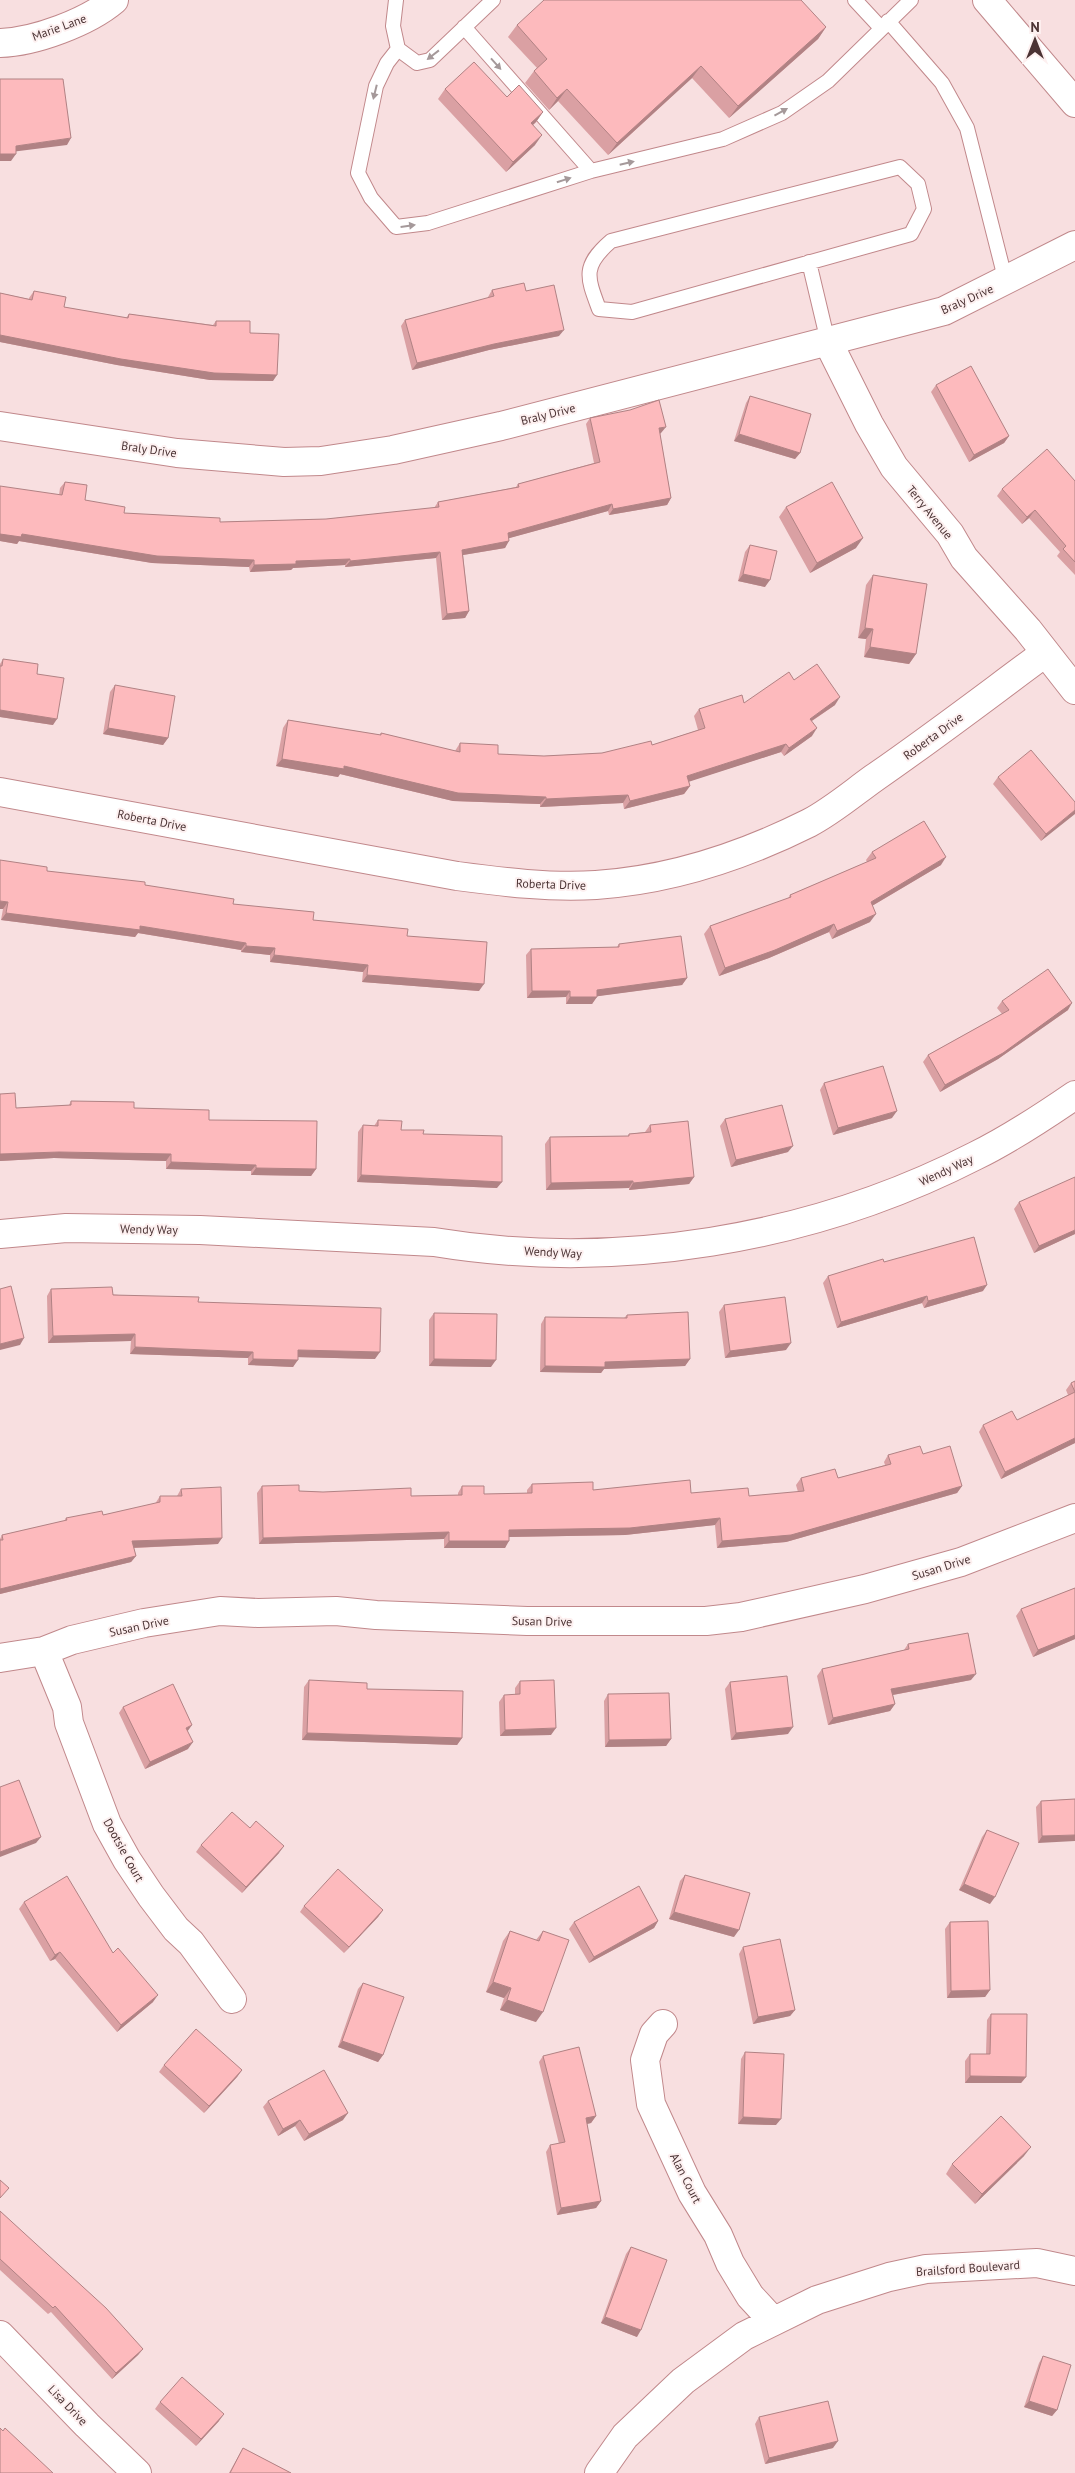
<svg xmlns="http://www.w3.org/2000/svg" width="1075" height="2473" viewBox="0 0 1075 2473" font-family="'PT Sans',sans-serif">
  <style>
    .lines { fill: none; stroke-linecap: round; stroke-linejoin: round }
    .lane-casing { stroke: #c1888b; stroke-width: 16 }
    .street-casing { stroke: #c1888b; stroke-width: 30 }
    .secondary-casing { stroke: #c1888b; stroke-width: 30 }
    .lane { stroke: #fff; stroke-width: 14 }
    .street { stroke: #fff; stroke-width: 28 }
    .secondary { stroke: #fff; stroke-width: 28 }
    .wall { fill: #daa0a3 }
    .shaded-wall { fill: #b18284 }
    .building { fill: #fdbabd; stroke: #b18284 }
    .oneway { fill: #a5999a }
    .labels { text-anchor: middle; dominant-baseline: central; stroke-width: 4; stroke-linejoin: round; paint-order: stroke }
    .street-label { font-size: 12px; fill: #4b3334; stroke: #fdf0f0 }
  </style>
  <rect width="100%" height="100%" fill="#f8dfe0"/>
  <g class="lines">
    <defs>
      <path id="lane" d="M396,0L393,26L398,49L417,63L430,60L493,0
        M855,0L881,28
        M888,21L942,83L967,128L1006,282
        M464,27L591,171L723,139L782,113L828,81L911,0
        M398,49L387,63L376,86L358,173L371,198L396,227L428,223L591,171
        M900,167L918,184L924,209L911,234L632,312L599,309C587,277 582,266 611,241Z
        M809,262L828,342"/>
      <path id="street" d="M0,43C35,42 88,22 114,0
        M828,342L869,424L894,467L950,534L964,558L1028,630L1075,690
        M0,426L177,453L284,462L321,461L393,450L501,426L944,311L1075,245
        M0,792L457,876C503,882 550,888 596,885C670,880 743,856 809,823C832,811 853,793 874,778C932,738 988,695 1045,653
        M0,1234L66,1228L200,1230L434,1242C616,1272 811,1240 975,1156C1010,1139 1043,1117 1075,1095
        M44,1651L67,1707L69,1723L107,1824L127,1860L151,1896L176,1929L191,1943L232,1999
        M0,1658L44,1651L72,1640L144,1623L220,1611L258,1613L336,1611L376,1615L527,1621H706L741,1617L865,1589L961,1562L1075,1518
        M663,2024L654,2034L645,2060L651,2104L692,2193L718,2235L730,2263L750,2296L773,2321
        M0,2335L87,2425L137,2473
        M599,2473L625,2436L683,2381L744,2336L817,2300L889,2277L926,2269L1037,2263L1075,2271"/>
      <path id="secondary" d="M987,0L1075,103"/>
    </defs>
    <use href="#lane" class="lane-casing"/>
    <use href="#street" class="street-casing"/>
    <use href="#secondary" class="secondary-casing"/>
    <use href="#lane" class="lane"/>
    <use href="#street" class="street"/>
    <use href="#secondary" class="secondary"/>
  </g>
  <path class="wall" d="M517,25L826,27L818,39L729,118L692,78L608,155L558,101L549,110L525,83L534,71L537,68L508,37Z
    M445,89L507,97L543,112L536,122L533,125L535,145L506,172L438,99Z
    M492,290L526,291L559,336L489,350L412,370L401,326L405,320L488,298V297Z
    M34,291L64,307L126,318L129,314L213,325L216,321L250,333L273,381L210,380L117,365L0,342V293L29,299V298Z
    M936,385L1009,436L1004,443L969,462L931,392Z
    M750,396L800,453L795,459L734,441L746,403Z
    M590,418L661,433L660,434L671,498L667,505L609,515L608,511L509,538L505,548L463,555L469,611L465,618L442,620L436,558L345,567V565L293,568L291,570L250,572L249,567L152,563L19,541L17,544L0,541L59,495L60,488L65,482L85,500L124,513L220,522L326,519L434,508L438,502L516,487L518,484L594,463L586,424Z
    M1075,481V575L1057,556L1060,552L1029,518L1022,524L997,496L1002,489Z
    M786,507L856,548L810,573L779,517Z
    M750,545L765,587L738,581L745,552Z
    M873,575L916,654L909,664L864,657L866,639L858,638L866,585Z
    M3,659L37,674L53,725L0,717V664Z
    M794,680L835,705L812,721V736L784,756L781,752L689,781L690,786L684,794L624,809L623,803L540,807V804L453,801L340,774L338,777L276,766L283,728L288,720L380,735L381,733L455,751L460,743L498,754L544,756L602,753L652,745L698,730L694,716L699,709L744,703Z
    M115,685L168,738L163,745L103,734L110,692Z
    M998,777L1075,802L1041,841L993,784Z
    M872,852L941,865L872,906L870,922L832,939L829,932L769,958L719,976L704,934L710,926L788,899L790,895L867,862L866,860Z
    M47,871L145,885L233,904L313,920L407,936L479,991L362,982L363,972L270,962V955L241,952V950L138,933L135,937L1,920L3,909H0Z
    M619,944L687,978L682,985L597,996L592,1004H566V997L527,998L526,955L531,949L617,947Z
    M1002,1001L1068,1010L998,1059L940,1092L923,1062L928,1055L1002,1014L997,1008Z
    M824,1083L892,1118L833,1135L820,1090Z
    M0,1094L16,1108L69,1105L71,1101L134,1108L209,1120L316,1169L311,1176L251,1175V1171L166,1169V1161L54,1158L0,1161Z
    M725,1119L788,1152L731,1167L720,1126Z
    M378,1120L401,1130L423,1134L497,1188L357,1182L358,1132L363,1125L374,1126Z
    M650,1125L694,1177L689,1184L629,1190V1188L546,1190L545,1144L550,1137L628,1136L629,1134L645,1132Z
    M1019,1202L1075,1234L1034,1253L1014,1209Z
    M884,1262L983,1291L924,1308L922,1303L837,1328L823,1283L828,1276Z
    M51,1289L198,1302L375,1359L298,1357L293,1367L248,1365V1358L130,1354L131,1341L48,1343L47,1296Z
    M724,1305L786,1350L725,1358L719,1312Z
    M434,1313L491,1367L429,1366V1320Z
    M627,1315L690,1359L685,1366L604,1369L601,1373L540,1372L541,1324L545,1317L624,1318Z
    M1075,1381V1443L1001,1479L979,1432L983,1425L1017,1420L1068,1395L1066,1390L1071,1383Z
    M923,1454L962,1486L957,1493L786,1542L717,1548L715,1525L625,1535L509,1537L505,1548H444V1539L259,1544L257,1493L262,1486L299,1491L411,1496L458,1495V1493L462,1486L484,1494L527,1493V1490L532,1484L593,1490L691,1493L749,1496L798,1492L796,1485L801,1478H838L885,1465L884,1462L888,1455Z
    M181,1489L218,1544L134,1548L136,1556L131,1562L0,1594V1539L2,1535L64,1521L66,1518L103,1515L155,1504L160,1496H177Z
    M1075,1588V1639L1033,1657L1016,1616L1021,1609Z
    M908,1644L971,1680L893,1695L895,1704L890,1711L828,1725L817,1676L822,1669L904,1650Z
    M309,1680L462,1738L457,1745L302,1740L304,1687Z
    M520,1681L551,1735L500,1736L499,1702L504,1695H515V1688Z
    M730,1682L788,1734L731,1740L725,1689Z
    M608,1694L671,1739L666,1746L605,1747L604,1701Z
    M123,1707L188,1749L145,1769L119,1713Z
    M1075,1799L1038,1843L1036,1807L1041,1801Z
    M987,1830L990,1904L959,1890L982,1837Z
    M201,1845L279,1853L242,1893L196,1852Z
    M685,1875L734,1937L669,1919L680,1881Z
    M24,1902L113,1953L153,2002L117,2032L55,1959L50,1961L19,1909Z
    M304,1906L383,1910L378,1917L344,1953L300,1912Z
    M658,1921L654,1928L589,1963L569,1929L574,1922Z
    M950,1922L990,1990L985,1997L947,1998L945,1929Z
    M510,1931L536,1940L543,1931L536,2022L500,2010L504,1998L486,1992L503,1941Z
    M743,1947L795,2010L790,2016L753,2024L739,1954Z
    M363,1983L383,2055L378,2062L338,2047L358,1989Z
    M991,2014L1026,2077L1021,2083H965V2061L970,2054H986L987,2020Z
    M745,2052L776,2125L738,2124L741,2059Z
    M543,2056L596,2116L591,2123L587,2124L601,2201L596,2208L557,2215L546,2152L550,2145L559,2144L539,2062Z
    M164,2065L242,2070L237,2077L204,2113L159,2072Z
    M268,2101L343,2120L304,2141L295,2126L278,2136L263,2107Z
    M1024,2156L975,2204L946,2174L952,2164Z
    M0,2211L143,2349L138,2355L112,2379L51,2312L48,2314L0,2270Z
    M631,2247L637,2337L601,2323L626,2254Z
    M1043,2356L1057,2410L1052,2416L1024,2407L1039,2363Z
    M160,2402L219,2421L196,2446L155,2409Z
    M759,2417L833,2448L765,2464L755,2424Z
    M243,2448L291,2473H229L239,2455Z"/>
  <path class="shaded-wall" d="M826,27L818,39L729,118L738,106Z
    M701,66L692,78L608,155L617,143Z
    M567,89L558,101L549,110L557,98Z
    M543,112L536,122L524,133L531,123Z
    M542,135L535,145L506,172L513,162Z
    M71,138L67,145L11,152L16,146Z
    M0,154H16L11,161H0Z
    M564,330L559,336L489,350L412,370L417,363L494,344Z
    M0,335L277,375L273,381L210,380L117,365L0,342Z
    M666,427L661,433L654,435L659,428Z
    M739,434L800,453L795,459L734,441Z
    M1009,436L1004,443L969,462L974,455Z
    M671,498L667,505L609,515L613,509Z
    M612,504L608,511L503,540L508,533Z
    M1035,510L1029,518L1022,524L1027,517Z
    M0,534H22L254,560L249,567L152,563L19,541L17,544L0,541Z
    M863,538L856,548L810,573L817,563Z
    M509,541L505,548L457,556L462,550Z
    M440,552L436,558L345,567L350,561Z
    M350,559L345,565L293,568L291,570L250,572L254,565L296,561Z
    M743,574L770,580L765,587L738,581Z
    M469,611L465,618L442,620L447,614Z
    M865,628L873,629L866,639L858,638Z
    M870,647L916,654L909,664L864,657Z
    M840,697L835,705L804,726L810,719Z
    M0,710L57,719L53,725L0,717Z
    M108,728L168,738L163,745L103,734Z
    M817,728L812,736L784,756L789,748Z
    M786,744L781,752L682,784L687,776Z
    M282,759L344,766L546,797L540,804L453,801L340,774L338,777L276,766Z
    M690,786L684,794L624,809L630,801Z
    M628,795L623,803L540,807L546,799Z
    M1075,810V814L1041,841L1046,834Z
    M946,857L941,865L865,910L871,902Z
    M0,901L8,902L3,909H0Z
    M6,913L140,926L246,943L241,950L138,933L135,937L1,920Z
    M876,914L870,922L832,939L837,931Z
    M834,924L829,932L769,958L719,976L725,968Z
    M246,946L275,948L270,955L241,952Z
    M274,955L368,965L363,972L270,962Z
    M367,975L484,984L479,991L362,982Z
    M687,978L682,985L592,997L597,990Z
    M532,991H570L566,997L527,998Z
    M570,997H597L592,1004H566Z
    M1072,1003L1068,1010L998,1059L940,1092L945,1085Z
    M897,1111L892,1118L833,1135L838,1128Z
    M793,1146L788,1152L731,1167L736,1160Z
    M59,1152L171,1154L166,1161L54,1158L0,1161V1154Z
    M171,1162L256,1165L251,1171L166,1169Z
    M256,1168L316,1169L311,1176L251,1175Z
    M361,1175L502,1182L497,1188L357,1182Z
    M694,1177L689,1184L629,1190L633,1183Z
    M633,1181L629,1188L546,1190L551,1183Z
    M1075,1230V1234L1034,1253L1039,1246Z
    M987,1285L983,1291L924,1308L928,1301Z
    M927,1296L922,1303L837,1328L841,1322Z
    M135,1334L131,1341L48,1343L53,1336Z
    M24,1338L20,1345L0,1350V1344Z
    M791,1343L786,1350L725,1358L730,1351Z
    M135,1347L253,1352L248,1358L130,1354Z
    M298,1350L380,1352L375,1359L293,1357Z
    M253,1359L298,1360L293,1367L248,1365Z
    M434,1359L496,1360L491,1367L429,1366Z
    M690,1359L685,1366L604,1369L601,1373L540,1372L545,1366L605,1362Z
    M1075,1438V1443L1001,1479L1005,1472Z
    M962,1486L957,1493L786,1542L717,1548L722,1541Z
    M720,1518L715,1525L625,1535L504,1537L509,1530Z
    M449,1532L444,1539L259,1544L263,1538Z
    M222,1538L218,1544L128,1548L132,1541Z
    M449,1541H509L505,1548H444Z
    M136,1556L131,1562L0,1594V1589Z
    M1075,1635V1639L1033,1657L1038,1650Z
    M976,1674L971,1680L887,1696L891,1689Z
    M895,1704L890,1711L828,1725L833,1718Z
    M192,1725L187,1732L186,1728Z
    M793,1727L788,1734L731,1740L736,1733Z
    M556,1728L551,1735L500,1736L505,1730Z
    M307,1733L462,1738L457,1745L302,1740Z
    M671,1739L666,1746L605,1747L609,1740Z
    M193,1742L188,1749L145,1769L150,1762Z
    M1075,1835V1841L1038,1843L1042,1836Z
    M41,1837L36,1843L0,1857V1852Z
    M284,1846L279,1853L242,1893L246,1887Z
    M964,1884L995,1897L990,1904L959,1890Z
    M383,1910L378,1917L344,1953L349,1947Z
    M674,1912L739,1930L734,1937L669,1919Z
    M658,1921L654,1928L589,1963L594,1957Z
    M60,1952L55,1959L50,1961L55,1955Z
    M493,1982L511,1988L504,1998L486,1992Z
    M990,1990L985,1997L947,1998L951,1991Z
    M158,1995L153,2002L117,2032L121,2025Z
    M507,2000L543,2012L536,2022L500,2010Z
    M795,2010L790,2016L753,2024L758,2017Z
    M342,2041L383,2055L378,2062L338,2047Z
    M242,2070L237,2077L204,2113L209,2106Z
    M970,2076L1026,2077L1021,2083H965Z
    M348,2113L343,2120L304,2141L309,2134Z
    M596,2116L591,2123L582,2125L586,2118Z
    M743,2117L781,2119L776,2125L738,2124Z
    M300,2120L295,2126L278,2136L283,2129Z
    M1031,2147L1024,2156L975,2204L982,2194Z
    M601,2201L596,2208L557,2215L561,2208Z
    M605,2317L641,2330L637,2337L601,2323Z
    M143,2349L138,2355L112,2379L116,2373Z
    M1029,2401L1057,2410L1052,2416L1024,2407Z
    M224,2414L219,2421L196,2446L201,2439Z
    M838,2441L833,2448L765,2464L769,2458Z"/>
  <path class="building" d="M544,0H801L826,27L738,106L701,66L617,143L567,89L557,98L534,71L547,59L517,25Z
    M474,62L507,97L519,85L543,112L531,123L542,135L513,162L445,89Z
    M0,79H63L71,138L16,146V154H0Z
    M524,283L526,291L554,285L564,330L494,344L417,363L405,320L494,296L492,290Z
    M34,291L66,297L64,307L128,318L129,314L216,326V321H250V333L279,334L277,375L214,373L121,359L0,335V293L32,300Z
    M971,366L1009,436L974,455L936,385Z
    M750,396L811,414L800,453L739,434Z
    M659,400L666,427L659,428L671,498L613,509L612,504L508,533L509,541L462,550L469,611L447,614L440,552L350,561V559L296,561V564L254,565V560L157,556L22,534L21,537L0,534V486L62,495L65,482L87,485L85,500L125,507L124,513L220,518V522L326,519L439,507L438,502L519,487L518,484L600,462L590,418L630,410Z
    M1047,449L1075,481V562L1063,549L1066,546L1035,510L1027,517L1002,489Z
    M832,482L863,538L817,563L786,507Z
    M750,545L777,551L770,580L743,574Z
    M873,575L927,584L916,654L870,647L873,629L865,628Z
    M3,659L38,664L37,674L64,678L57,719L0,710V666H2Z
    M817,664L840,697L810,719L817,728L789,748L786,744L687,776L690,786L630,801L628,795L546,799V797L458,793L344,766V769L282,759L288,720L381,735V733L460,752V743L498,745V754L544,756L602,753L651,741L652,745L705,728L699,709L742,695L744,703L789,672L794,680Z
    M115,685L175,696L168,738L108,728Z
    M1031,750L1075,802V810L1046,834L998,777Z
    M924,821L946,857L871,902L876,914L837,931L834,924L775,950L725,968L710,926L791,897L790,895L876,858L872,852Z
    M0,860L47,867V871L145,882V885L234,899L233,904L314,912L313,920L408,929L407,936L487,942L484,984L367,975L368,965L274,955L275,948L246,946V943L140,926V930L6,913L8,902L0,901Z
    M681,936L687,978L597,990V997H570V991H532L531,949L619,947V944Z
    M1048,969L1072,1003L1003,1053L945,1085L928,1055L1009,1010L1002,1001Z
    M883,1066L897,1111L838,1128L824,1083Z
    M15,1093L16,1108L71,1105V1101L134,1102V1108L209,1110V1120L317,1121L316,1169L256,1168V1165L171,1162V1154L59,1152L0,1154V1094Z
    M782,1105L793,1146L736,1160L725,1119Z
    M378,1120L402,1121L401,1130H424L423,1134L502,1136V1182L361,1175L363,1125L378,1126Z
    M688,1121L694,1177L633,1183V1181L551,1183L550,1137L629,1136V1134L651,1132L650,1125Z
    M1075,1177V1230L1039,1246L1019,1202Z
    M974,1237L987,1285L928,1301L927,1296L841,1322L828,1276L883,1259L884,1262Z
    M11,1286L24,1338L0,1344V1289Z
    M112,1287L113,1295L199,1297L198,1302L381,1308L380,1352L298,1350V1360L253,1359V1352L135,1347V1334L53,1336L51,1289Z
    M785,1297L791,1343L730,1351L724,1305Z
    M688,1312L690,1359L605,1362V1367L545,1366V1317L627,1318V1315Z
    M434,1313L497,1314L496,1360L434,1359Z
    M1075,1381V1438L1005,1472L983,1425L1012,1411L1017,1420L1075,1392L1071,1383Z
    M920,1446L923,1454L950,1446L962,1486L791,1535L722,1541L720,1518L630,1528L509,1530V1541H449V1532L263,1538L262,1486L299,1485V1491L323,1492L411,1488V1496L462,1495V1486H484V1494L532,1493V1484L593,1482V1490L690,1480L691,1493L748,1488L749,1496L804,1491L801,1478L835,1469L838,1478L891,1464L888,1455Z
    M221,1487L222,1538L132,1541L136,1556L0,1589V1540H3L2,1535L67,1520L66,1518L102,1511L103,1515L160,1502V1496H182L181,1489Z
    M1075,1588V1635L1038,1650L1021,1609Z
    M968,1633L976,1674L891,1689L895,1704L833,1718L822,1669L909,1649L908,1644Z
    M787,1676L793,1727L736,1733L730,1682Z
    M309,1680L367,1683V1689L463,1691L462,1738L307,1733Z
    M554,1680L556,1728L505,1730L504,1695L520,1694V1681Z
    M173,1684L192,1725L186,1728L193,1742L150,1762L123,1707Z
    M669,1693L671,1739L609,1740L608,1694Z
    M19,1780L41,1837L0,1852V1787Z
    M1075,1799V1835L1042,1836L1041,1801Z
    M232,1812L250,1828L256,1821L284,1846L246,1887L201,1845Z
    M987,1830L1019,1843L995,1897L964,1884Z
    M338,1869L383,1910L349,1947L304,1906Z
    M685,1875L750,1893L739,1930L674,1912Z
    M67,1876L113,1953L118,1948L158,1995L121,2025L60,1952L55,1955L24,1902Z
    M639,1886L658,1921L594,1957L574,1922Z
    M988,1921L990,1990L951,1991L950,1922Z
    M510,1931L539,1941L543,1931L569,1940L543,2012L507,2000L511,1988L493,1982Z
    M780,1939L795,2010L758,2017L743,1947Z
    M363,1983L404,1997L383,2055L342,2041Z
    M991,2014H1027L1026,2077L970,2076V2054H990Z
    M196,2029L242,2070L209,2106L164,2065Z
    M579,2047L596,2116L586,2118L601,2201L561,2208L550,2145L565,2142L543,2056Z
    M745,2052L784,2054L781,2119L743,2117Z
    M324,2070L348,2113L309,2134L300,2120L283,2129L268,2101Z
    M1001,2116L1031,2147L982,2194L952,2164Z
    M0,2180L9,2188L0,2198Z
    M0,2211L106,2308L143,2349L116,2373L55,2306L53,2308L0,2259Z
    M631,2247L667,2260L641,2330L605,2317Z
    M1043,2356L1071,2365L1057,2410L1029,2401Z
    M182,2377L224,2414L201,2439L160,2402Z
    M828,2401L838,2441L769,2458L759,2417Z
    M0,2428L3,2431L5,2428L53,2473H0Z
    M243,2448L291,2473H230Z"/>
  <defs><path id="oneway-solid" d="M-6-.8H1V-3.2L6.5 0L1 3.2V.8H-6Z" transform="scale(1.25)"/></defs>
  <g class="oneway">
    <use href="#oneway-solid" transform="translate(433 55) rotate(142)"/>
    <use href="#oneway-solid" transform="translate(496 64) rotate(48)"/>
    <use href="#oneway-solid" transform="translate(375 92) rotate(104)"/>
    <use href="#oneway-solid" transform="translate(781 112) rotate(-29)"/>
    <use href="#oneway-solid" transform="translate(627 163) rotate(-13)"/>
    <use href="#oneway-solid" transform="translate(564 180) rotate(-18)"/>
    <use href="#oneway-solid" transform="translate(408 226) rotate(-8)"/>
  </g>
  <g class="labels">
    <g class="street-label">
      <text transform="translate(59 27) rotate(-20)">Marie Lane</text>
      <text transform="translate(967 299) rotate(-24)">Braly Drive</text>
      <text transform="translate(548 414) rotate(-14)">Braly Drive</text>
      <text transform="translate(149 449) rotate(8)">Braly Drive</text>
      <text transform="translate(930 512) rotate(51)">Terry Avenue</text>
      <text transform="translate(933 736) rotate(-36)">Roberta Drive</text>
      <text transform="translate(152 820) rotate(11)">Roberta Drive</text>
      <text transform="translate(551 884) rotate(2)">Roberta Drive</text>
      <text transform="translate(946 1170) rotate(-25)">Wendy Way</text>
      <text transform="translate(149 1229) rotate(1)">Wendy Way</text>
      <text transform="translate(553 1252) rotate(3)">Wendy Way</text>
      <text transform="translate(941 1567) rotate(-17)">Susan Drive</text>
      <text transform="translate(542 1621) rotate(1)">Susan Drive</text>
      <text transform="translate(139 1626) rotate(-12)">Susan Drive</text>
      <text transform="translate(124 1850) rotate(61)">Dootsie Court</text>
      <text transform="translate(686 2178) rotate(63)">Alan Court</text>
      <text transform="translate(968 2268) rotate(-4)">Brailsford Boulevard</text>
      <text transform="translate(68 2405) rotate(46)">Lisa Drive</text>
    </g>
  </g>
  <g transform="translate(1035 40)" stroke="#fdf0f0" stroke-width="4" paint-order="stroke">
  <path d="M0-4L9 19L0 12L-9 19Z" fill="#4b3334"/>
  <text y="-8" font-size="14" font-weight="bold" text-anchor="middle" fill="#4b3334">N</text>
  </g>
</svg>
